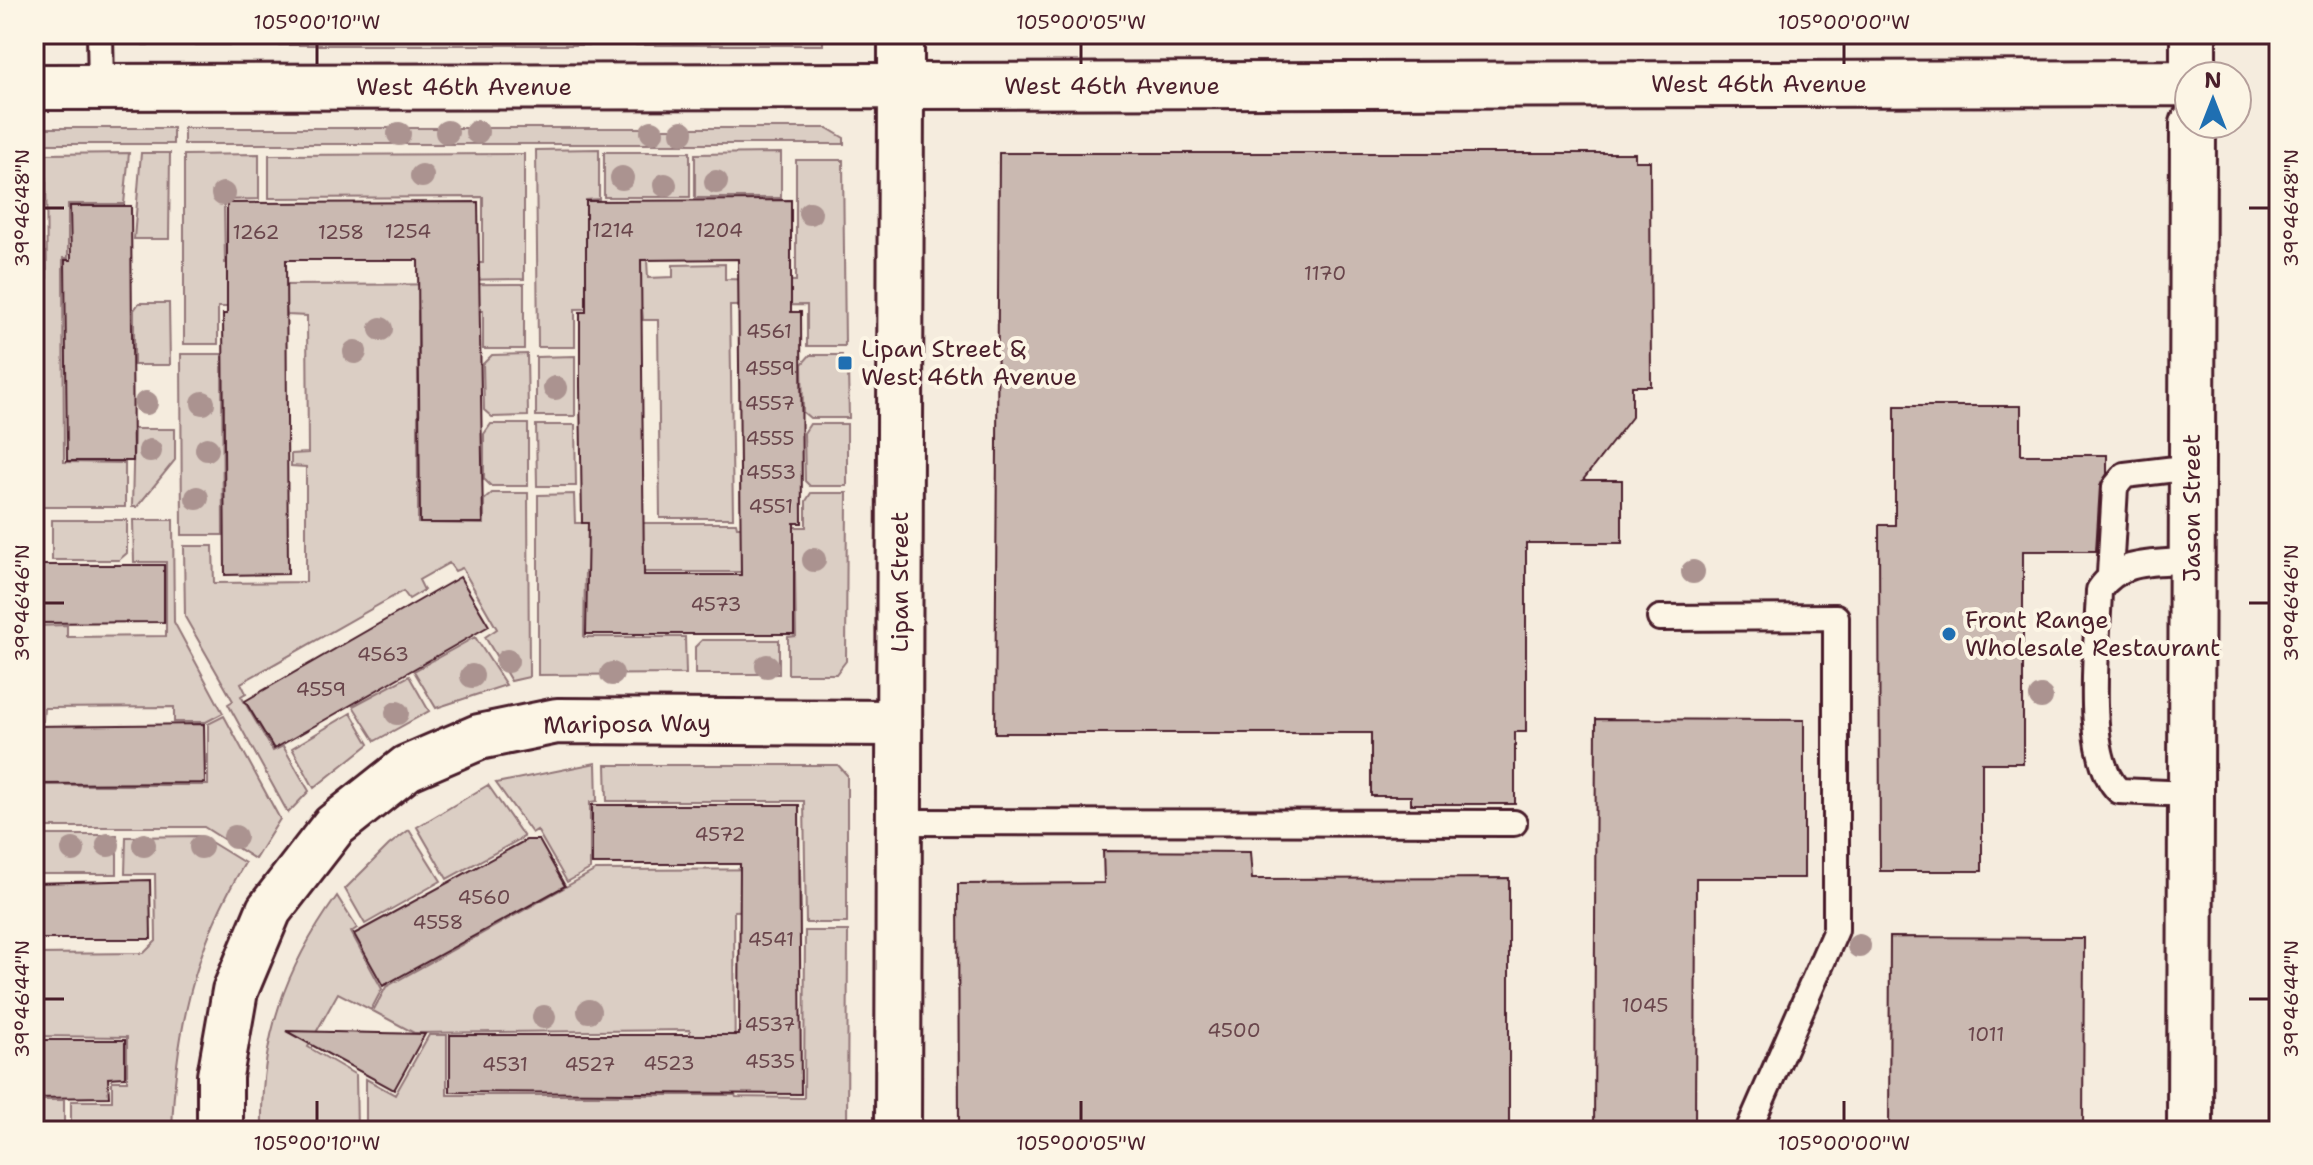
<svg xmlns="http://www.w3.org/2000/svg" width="2313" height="1165" viewBox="0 0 2313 1165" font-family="'Shantell Sans',sans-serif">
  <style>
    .green { fill: #dbcec4; stroke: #927678; stroke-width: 2 }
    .building { fill: #cab9b1; stroke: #4a1f2b; stroke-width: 2; fill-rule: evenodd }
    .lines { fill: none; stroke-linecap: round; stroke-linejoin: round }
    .service-casing { stroke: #4a1f2b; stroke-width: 30 }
    .minor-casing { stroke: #4a1f2b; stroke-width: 50 }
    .tertiary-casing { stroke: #4a1f2b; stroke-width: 50 }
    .service { stroke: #fcf5e5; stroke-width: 24 }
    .minor { stroke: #fcf5e5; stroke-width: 44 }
    .tertiary { stroke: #fcf5e5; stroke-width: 44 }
    .tree { fill: #ab9390 }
    .ticks { fill: none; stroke: #4a1f2b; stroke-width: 3 }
    .poi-dot { fill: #1f6fb2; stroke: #fcf5e5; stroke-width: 3 }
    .labels { text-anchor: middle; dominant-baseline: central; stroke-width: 8; stroke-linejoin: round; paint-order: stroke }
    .number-label { font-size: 20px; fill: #6a464c }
    .street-label { font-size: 24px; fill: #4a1f2b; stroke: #fcf5e5 }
    .poi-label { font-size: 24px; fill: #4a1f2b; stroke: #fcf5e5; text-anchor: start }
    .neatline { fill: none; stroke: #4a1f2b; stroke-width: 3 }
    .ticks-label { font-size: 20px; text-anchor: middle; fill: #4a1f2b }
  </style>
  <rect width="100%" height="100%" fill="#f5ecde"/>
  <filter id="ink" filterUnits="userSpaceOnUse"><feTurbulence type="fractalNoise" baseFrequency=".0125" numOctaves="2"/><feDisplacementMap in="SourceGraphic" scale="16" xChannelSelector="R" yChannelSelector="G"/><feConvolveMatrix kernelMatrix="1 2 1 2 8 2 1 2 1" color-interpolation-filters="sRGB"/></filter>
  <g filter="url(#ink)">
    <path class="green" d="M823,37V45H143L137,38Z
      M34,128H173V144H34Z
      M184,128H827L844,138V144H184Z
      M599,149V199L586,200L587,258L647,260L648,278L673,277V265L725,264V279L796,281V160H843L845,346H807V305L730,306L733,518H660L658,320H643L642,308L575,309V347H538L536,150Z
      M604,152H690V197H604Z
      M129,153L124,204H68V258H63L64,462L125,463V507H34V302L47,292L46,154Z
      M141,153H170L169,239H134Z
      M781,153V198H695V154Z
      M34,154H39V288L34,292Z
      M259,154V199L224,200L225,263H260L272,285L524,284V349H483V311H418V523L484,524V500L492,493H528L529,677L511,681L485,637L497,629L462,568L455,571L449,563L419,580L424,590L409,599L403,591L241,683L246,693L241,696L273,751L283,746L309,791L288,813L228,704L233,701L185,617L184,546H213L214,583L306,582V467L291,466V454L308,453L307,316L287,315L286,307H218V344H184V155Z
      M524,154V279L451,280V263H483V197L269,198V155Z
      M139,303H169L170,365H134V310Z
      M181,354H222L223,535H182Z
      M527,354L528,416L492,417L484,410L483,364L492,355Z
      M810,355H842V368H848L849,418H810L803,412L802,364Z
      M575,356V416H536V357Z
      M491,424H528V486H491L484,479V434Z
      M810,424H847V486H810L805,481L804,433Z
      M536,425H575L576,486H537Z
      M134,429H175V460L137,507H132Z
      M811,493H847L846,661L836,674H788V637L796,636L795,572H585L584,637H685L686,674L538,675V495L574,494L575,523H736L737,527H806V501Z
      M52,520H127V553L119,560H52Z
      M133,520H173L174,622L223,713L206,722H174V707L44,708L43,721L34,722V626L67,625V637L166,636V562H134Z
      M475,637L506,685L436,708L414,671Z
      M702,640H779V674H695V647Z
      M409,676L429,711L375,741L353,706Z
      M351,713L369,744L314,788L292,748Z
      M224,716L280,819L255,859L204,827H34V785H208V724Z
      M596,763L597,801L590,802V869L567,882L537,830L532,833L496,783Z
      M606,765H838L847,775V923H806L804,801H607Z
      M488,785L524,837L447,879L417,827Z
      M409,830L441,881L365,924L345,889L389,845Z
      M34,835H117V874H34Z
      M201,836L245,863C194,945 175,1036 172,1131H71V1101H112V1081H127V1037L34,1036V954L144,953L156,941L155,874H125L126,837Z
      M800,869L801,909L734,911L735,1090H691L690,1030L414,1033L373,1011L386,987L596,870Z
      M337,896L357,928L351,932L382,989L371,1010L338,993L308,1047L356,1075L357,1131H262C260,1039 284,970 337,896Z
      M805,931H848L847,1131H366V1079L395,1095L429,1035H447V1095H735L736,1097L804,1098Z
      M34,1100H64V1131H34Z"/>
    <path class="building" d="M999,153H1635V161H1650L1651,386H1632V417L1583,480H1622V543H1526V732H1515V804H1411V796H1371V733H995Z
      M791,200V312H801L802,523H794V634H586L588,523H582L580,386V312H586V201ZM738,259L741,575H644L641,260Z
      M478,202L483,523H420L418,260H286L288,574L225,575L223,314H227V203Z
      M70,206H131L133,461H67L65,260H71Z
      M1895,406H2021V455H2107V474L2100,486L2096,551H2023V763H1982V871H1880L1879,525H1895Z
      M34,565H164V622L34,623Z
      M460,577L489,626L274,749L245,701Z
      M1596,719L1804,720V878H1696L1695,1131H1594Z
      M204,724L205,783L34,784V726Z
      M592,805H799L801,1094L450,1092V1035H739L740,864H592Z
      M526,840H539L565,886L383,986L354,934Z
      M1103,851L1250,852L1252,879L1509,878V1131H959L958,884L1104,883Z
      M150,880L151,939H34V883Z
      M1890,937L2084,938L2083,1131H1889Z
      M286,1031L425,1034L394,1090Z
      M34,1040H125V1077L108,1078L109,1097L34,1098Z"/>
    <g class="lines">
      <defs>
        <path id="service" d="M100,34L101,87
          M2110,574L2115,487L2125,475L2192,467
          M1660,618L1836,617V930L1748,1131
          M2191,794L2119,791C2082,757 2098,640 2099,590C2121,558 2156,564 2192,560
          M899,822L1514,823"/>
        <path id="minor" d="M901,34V86L2189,83
          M2193,76V34
          M220,1131V1076L235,991L269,910L334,826L407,768L479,737L557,721L899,723
          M2190,1131L2193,124"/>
        <path id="tertiary" d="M34,87L901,86L898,1131"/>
      </defs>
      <use href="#service" class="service-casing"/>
      <use href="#minor" class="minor-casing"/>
      <use href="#tertiary" class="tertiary-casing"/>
      <use href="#service" class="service"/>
      <use href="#minor" class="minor"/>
      <use href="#tertiary" class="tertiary"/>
    </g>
    <g class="tree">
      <circle cx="447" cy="132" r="12"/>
      <circle cx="477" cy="132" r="12"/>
      <circle cx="652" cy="132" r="12"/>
      <circle cx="682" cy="132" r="12"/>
      <circle cx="399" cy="134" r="12"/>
      <circle cx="422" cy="176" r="12"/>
      <circle cx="622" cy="178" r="12"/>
      <circle cx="716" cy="182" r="12"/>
      <circle cx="665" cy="185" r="12"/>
      <circle cx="223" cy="194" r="12"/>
      <circle cx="810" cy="213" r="12"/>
      <circle cx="381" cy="329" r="12"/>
      <circle cx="355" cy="352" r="12"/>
      <circle cx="555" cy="388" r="12"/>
      <circle cx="146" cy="403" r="12"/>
      <circle cx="203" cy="403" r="12"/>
      <circle cx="207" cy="449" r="12"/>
      <circle cx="150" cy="451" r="12"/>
      <circle cx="197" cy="498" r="12"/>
      <circle cx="814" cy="560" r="12"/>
      <circle cx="1693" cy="572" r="12"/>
      <circle cx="507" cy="661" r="12"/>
      <circle cx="767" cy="666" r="12"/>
      <circle cx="612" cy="674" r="12"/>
      <circle cx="472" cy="676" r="12"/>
      <circle cx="2041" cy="697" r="12"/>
      <circle cx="397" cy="713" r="12"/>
      <circle cx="235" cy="837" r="12"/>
      <circle cx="108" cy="845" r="12"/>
      <circle cx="144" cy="845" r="12"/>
      <circle cx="201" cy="847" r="12"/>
      <circle cx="73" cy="850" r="12"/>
      <circle cx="1859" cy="946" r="12"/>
      <circle cx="589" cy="1011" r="12"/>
      <circle cx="544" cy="1017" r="12"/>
    </g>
  </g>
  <path class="ticks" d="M317,44V64M1081,44V64M1844,44V64M44,208H64M2249,208H2269M44,603H64M2249,603H2269M44,999H64M2249,999H2269M317,1101V1121M1081,1101V1121M1844,1101V1121"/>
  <g class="poi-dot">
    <rect x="837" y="355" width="16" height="16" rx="4"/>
    <circle cx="1949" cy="634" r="8"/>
  </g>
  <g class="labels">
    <g class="number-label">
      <text x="613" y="230">1214</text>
      <text x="719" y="230">1204</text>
      <text x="408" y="231">1254</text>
      <text x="256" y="232">1262</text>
      <text x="341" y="232">1258</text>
      <text x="1325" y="273">1170</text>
      <text x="769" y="331">4561</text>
      <text x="770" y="368">4559</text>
      <text x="770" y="403">4557</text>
      <text x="770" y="438">4555</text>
      <text x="771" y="472">4553</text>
      <text x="771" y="506">4551</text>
      <text x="716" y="604">4573</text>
      <text x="383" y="654">4563</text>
      <text x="321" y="689">4559</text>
      <text x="720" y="834">4572</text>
      <text x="484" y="897">4560</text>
      <text x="438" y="922">4558</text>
      <text x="771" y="939">4541</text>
      <text x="1645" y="1005">1045</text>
      <text x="770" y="1024">4537</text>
      <text x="1234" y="1030">4500</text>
      <text x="1986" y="1034">1011</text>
      <text x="770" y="1061">4535</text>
      <text x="669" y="1063">4523</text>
      <text x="505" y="1064">4531</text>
      <text x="590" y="1064">4527</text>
    </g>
    <g class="street-label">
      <text x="1759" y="84">West 46th Avenue</text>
      <text x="1112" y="86">West 46th Avenue</text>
      <text x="464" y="87">West 46th Avenue</text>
      <text transform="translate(2192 508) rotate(-90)">Jason Street</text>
      <text transform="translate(900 582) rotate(-90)">Lipan Street</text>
      <text transform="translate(627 724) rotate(-1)">Mariposa Way</text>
    </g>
    <g class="poi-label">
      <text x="861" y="349">Lipan Street &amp;<tspan x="861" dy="28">West 46th Avenue</tspan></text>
      <text x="1965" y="620">Front Range<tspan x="1965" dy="28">Wholesale Restaurant</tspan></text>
    </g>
  </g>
  <rect width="2313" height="1165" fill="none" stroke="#fcf5e5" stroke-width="88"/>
  <g transform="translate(2213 100)"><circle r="38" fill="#fcf5e5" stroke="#b59f9b" stroke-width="2"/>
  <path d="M0-6L14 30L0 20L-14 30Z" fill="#1f6fb2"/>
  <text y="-12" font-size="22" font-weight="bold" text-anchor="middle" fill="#4a1f2b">N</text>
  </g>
  <rect x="44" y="44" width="2225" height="1077" class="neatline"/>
  <g class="ticks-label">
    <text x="317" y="29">105°00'10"W</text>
    <text x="1081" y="29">105°00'05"W</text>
    <text x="1844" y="29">105°00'00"W</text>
    <text transform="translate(22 208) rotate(-90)" y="7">39°46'48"N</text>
    <text transform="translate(2291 208) rotate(-90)" y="7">39°46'48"N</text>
    <text transform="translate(22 603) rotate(-90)" y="7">39°46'46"N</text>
    <text transform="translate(2291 603) rotate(-90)" y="7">39°46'46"N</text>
    <text transform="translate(22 999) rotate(-90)" y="7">39°46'44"N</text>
    <text transform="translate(2291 999) rotate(-90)" y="7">39°46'44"N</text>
    <text x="317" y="1150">105°00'10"W</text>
    <text x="1081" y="1150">105°00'05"W</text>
    <text x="1844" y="1150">105°00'00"W</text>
  </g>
</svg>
